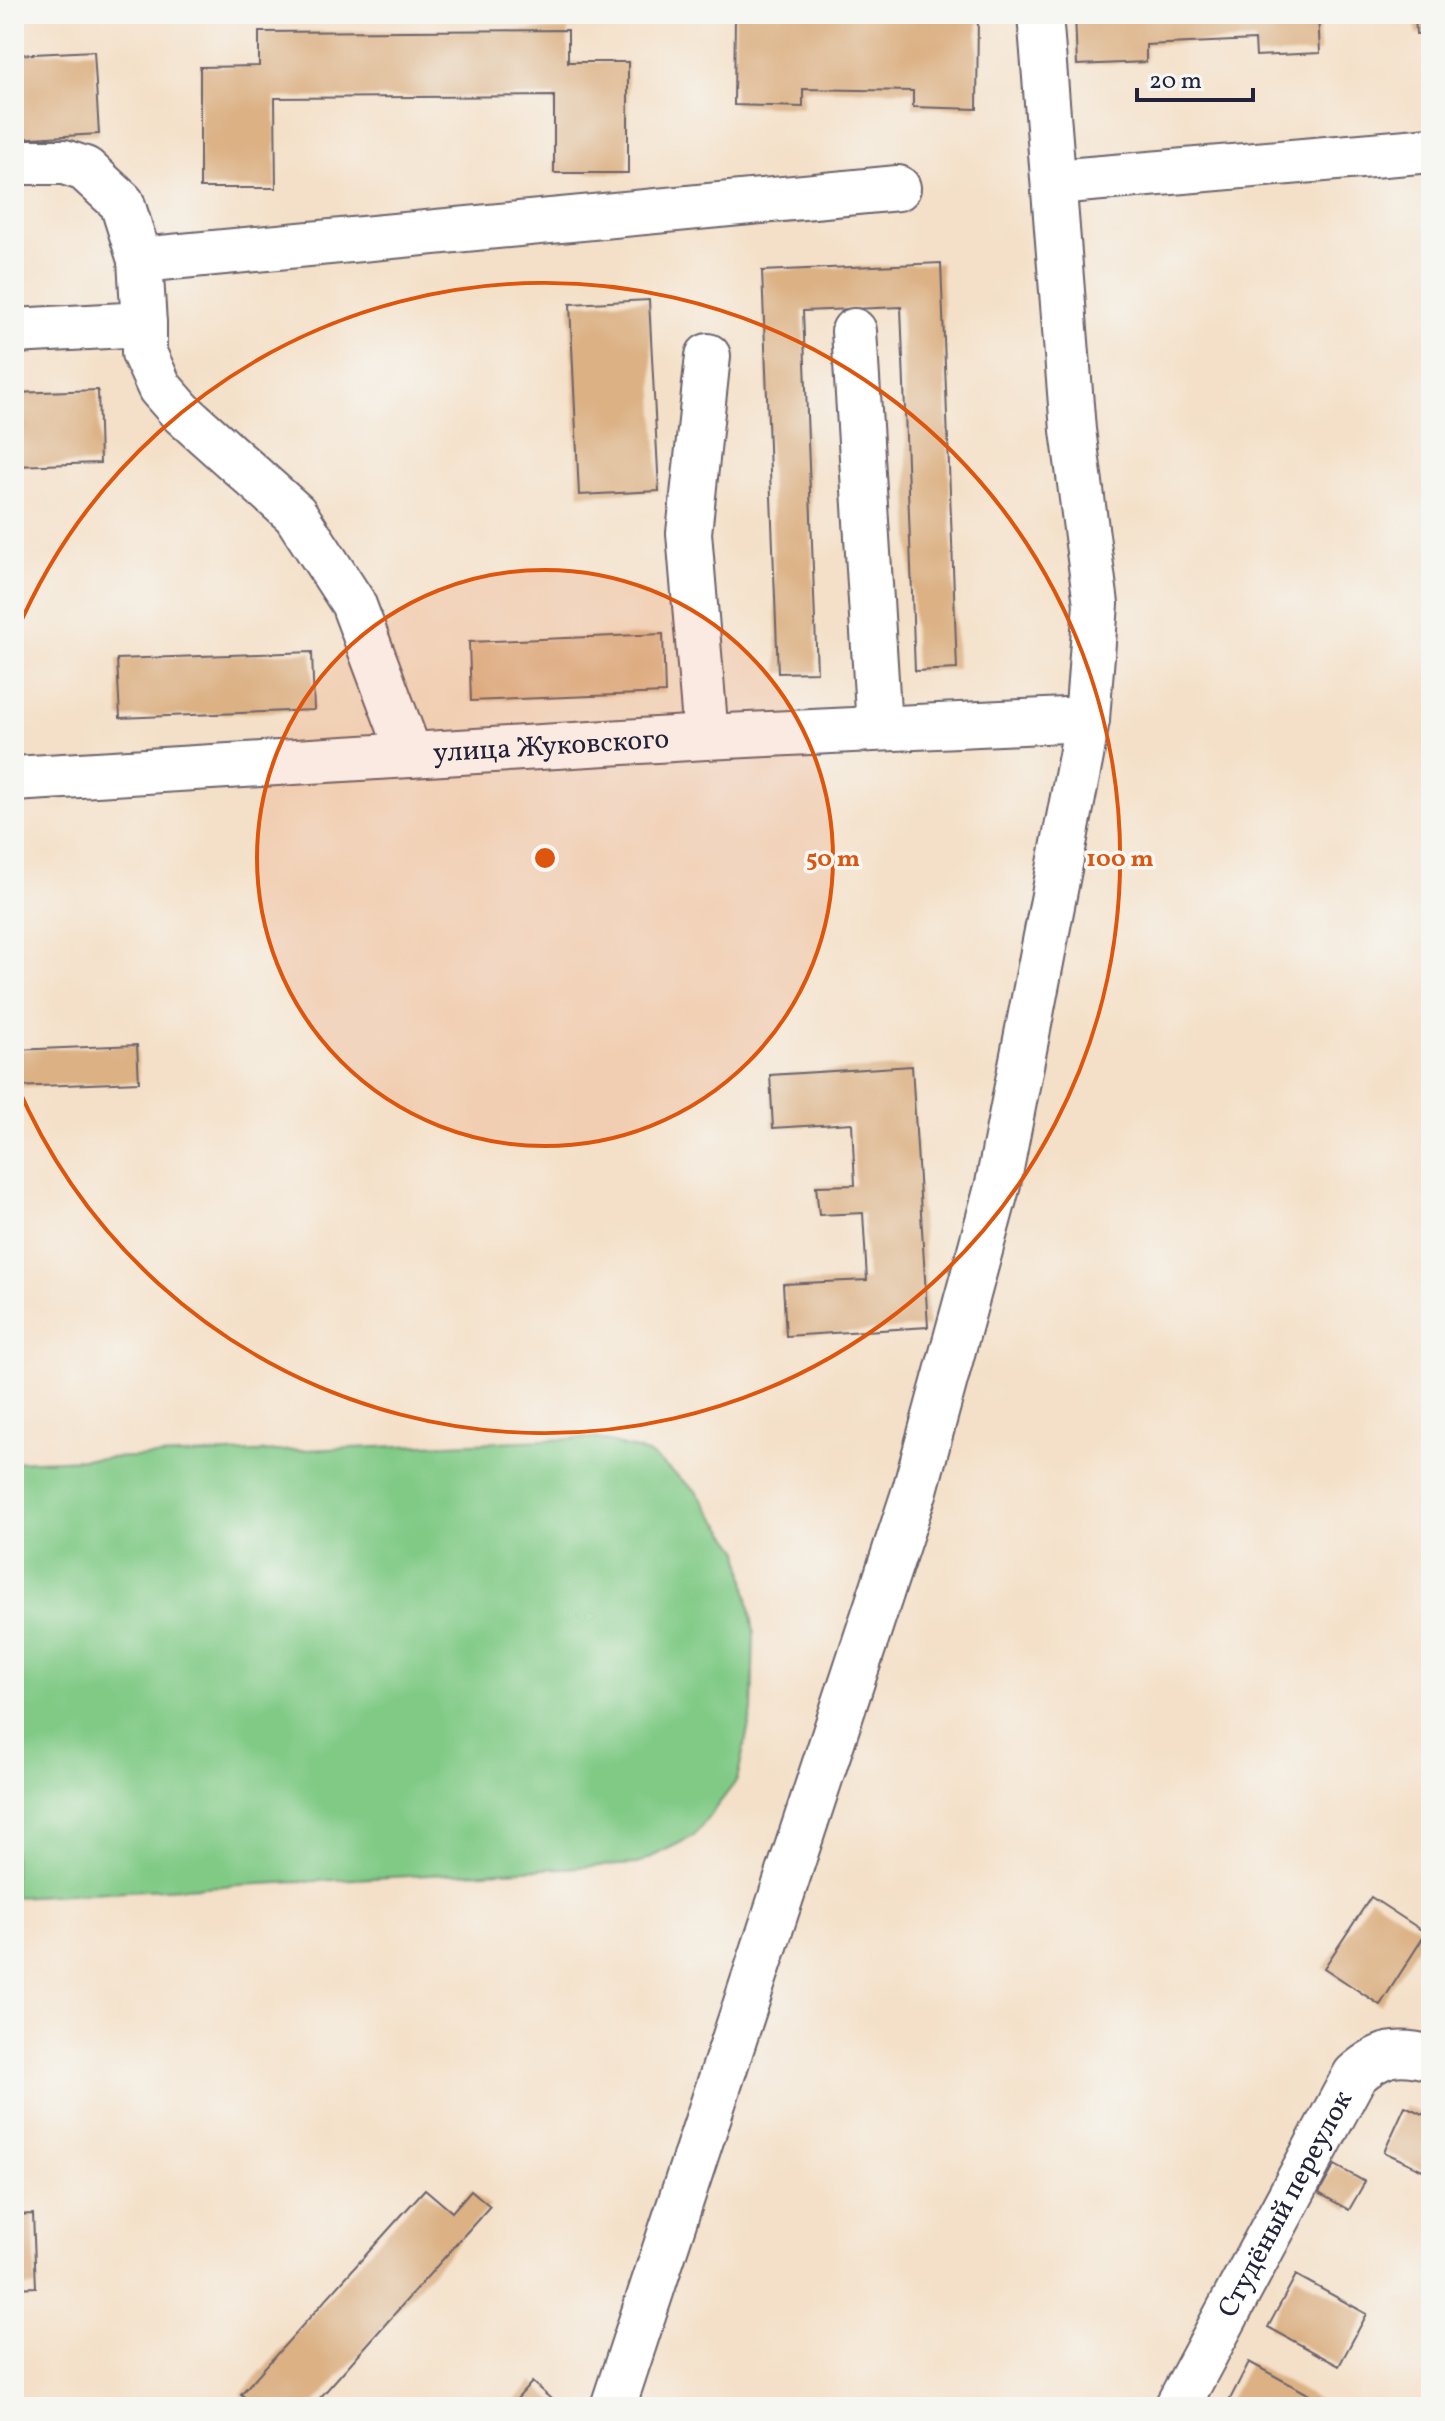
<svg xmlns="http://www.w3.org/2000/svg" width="1445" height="2421" viewBox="0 0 1445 2421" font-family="Vollkorn,serif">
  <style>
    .green { fill: #81ca86; stroke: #527660; stroke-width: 2 }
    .building { fill: #dcb184 }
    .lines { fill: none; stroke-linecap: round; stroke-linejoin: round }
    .minor-casing { stroke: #6c646c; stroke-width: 48 }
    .minor { stroke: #fff; stroke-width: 44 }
    .ring { fill: none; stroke: #de560e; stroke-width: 4 }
    .labels { text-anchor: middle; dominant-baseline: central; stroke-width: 7; stroke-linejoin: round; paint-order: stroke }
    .street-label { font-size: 28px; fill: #22223b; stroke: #f6f6f2 }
    .centre { fill: #de560e; stroke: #f6f6f2; stroke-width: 4 }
    .ring-label { font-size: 24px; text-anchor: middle; font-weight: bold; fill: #de560e; stroke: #f6f6f2; stroke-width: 7; stroke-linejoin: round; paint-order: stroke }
  </style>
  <rect width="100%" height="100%" fill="#f6f6f2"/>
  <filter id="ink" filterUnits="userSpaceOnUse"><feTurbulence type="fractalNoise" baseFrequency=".0125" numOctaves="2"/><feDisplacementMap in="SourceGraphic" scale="16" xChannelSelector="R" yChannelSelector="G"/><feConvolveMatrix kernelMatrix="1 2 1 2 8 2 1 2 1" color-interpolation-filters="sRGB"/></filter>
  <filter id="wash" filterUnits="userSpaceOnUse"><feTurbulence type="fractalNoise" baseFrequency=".006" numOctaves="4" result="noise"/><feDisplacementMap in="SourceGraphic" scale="32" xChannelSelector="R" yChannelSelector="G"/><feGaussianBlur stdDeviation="1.8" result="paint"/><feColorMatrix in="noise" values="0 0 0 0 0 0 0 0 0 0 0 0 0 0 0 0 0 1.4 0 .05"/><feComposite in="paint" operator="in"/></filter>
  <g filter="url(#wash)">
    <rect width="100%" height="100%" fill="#f4e0c8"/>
    <path class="green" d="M595,1438L648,1453L695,1490L740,1551L754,1632L752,1711L737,1780L694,1836L637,1864L14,1897V1462Z"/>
    <g id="blocks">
      <path class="building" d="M735,14H978L977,109L913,107V91L803,89V107L734,105Z
        M1075,14H1318L1320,53L1256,56L1255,40L1146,45V62L1077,65Z
        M1415,14H1431V33L1416,34Z
        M568,30V62H628V173H554V96L275,98L276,188H200V67L259,66V32Z
        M94,51L99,134L14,139V55Z
        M941,263L957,669L915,671L901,307L803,311L817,672L778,673L762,271Z
        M649,300L659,491L579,495L570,304Z
        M98,390L100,463L14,466V393Z
        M663,634L665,693L471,701L469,642Z
        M312,652L314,710L120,718L117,659Z
        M137,1045L139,1082L14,1087V1050Z
        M912,1066L928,1327L786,1336L783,1284L867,1280L863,1213L819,1215L816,1186L855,1185L852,1123L773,1128L770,1075Z
        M1371,1897L1426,1933L1380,2005L1324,1968Z
        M1405,2106L1431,2118V2174L1384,2152Z
        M1335,2165L1365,2182L1349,2210L1319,2193Z
        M425,2189L452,2212L471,2190L490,2206L312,2407H255L241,2394Z
        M33,2214L36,2287L14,2288V2215Z
        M1296,2275L1367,2314L1339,2366L1268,2327Z
        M1249,2362L1332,2407H1226Z
        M532,2382L560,2407H510Z"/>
    </g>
  </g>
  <g filter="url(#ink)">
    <use href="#blocks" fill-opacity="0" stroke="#6c646c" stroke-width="2"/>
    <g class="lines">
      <defs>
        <g id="minor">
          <path d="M14,162H64L85,169L122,203L140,260"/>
          <path d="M1055,182L1431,150"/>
          <path d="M144,324V353L160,388L182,413L295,514L353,603L410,755"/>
          <path d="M14,331L144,324L140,260L898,188"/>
          <path d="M854,331L879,727"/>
          <path d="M706,737L689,533L708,356"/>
          <path id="s1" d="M14,779L706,737L1087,719"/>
          <path d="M613,2407L915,1490L998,1184L1081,756L1087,719L1096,604L1073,430L1040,14"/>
          <path id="s2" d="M1177,2407L1355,2075C1381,2052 1398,2049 1431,2058"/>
        </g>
      </defs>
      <use href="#minor" class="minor-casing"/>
      <use href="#minor" class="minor"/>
    </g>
  </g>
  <circle cx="545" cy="858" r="288" fill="#de560e" fill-opacity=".12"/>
  <g class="ring">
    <circle cx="545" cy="858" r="288"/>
    <path d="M16 633A575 575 0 1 1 16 1083"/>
  </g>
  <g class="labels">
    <g class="street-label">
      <text stroke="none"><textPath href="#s1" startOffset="538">улица Жуковского</textPath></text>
      <text stroke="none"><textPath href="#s2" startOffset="230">Студёный переулок</textPath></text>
    </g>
  </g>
  <circle cx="545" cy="858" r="12" class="centre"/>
  <g class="ring-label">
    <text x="833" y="866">50 m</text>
    <text x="1120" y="866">100 m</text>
  </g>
  <rect width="1445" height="2421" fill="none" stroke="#f6f6f2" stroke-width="48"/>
  <path d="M1137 88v12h116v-12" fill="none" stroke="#22223b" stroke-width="4"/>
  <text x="1149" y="88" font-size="24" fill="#22223b" stroke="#f6f6f2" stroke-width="6" paint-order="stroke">20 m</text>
</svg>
